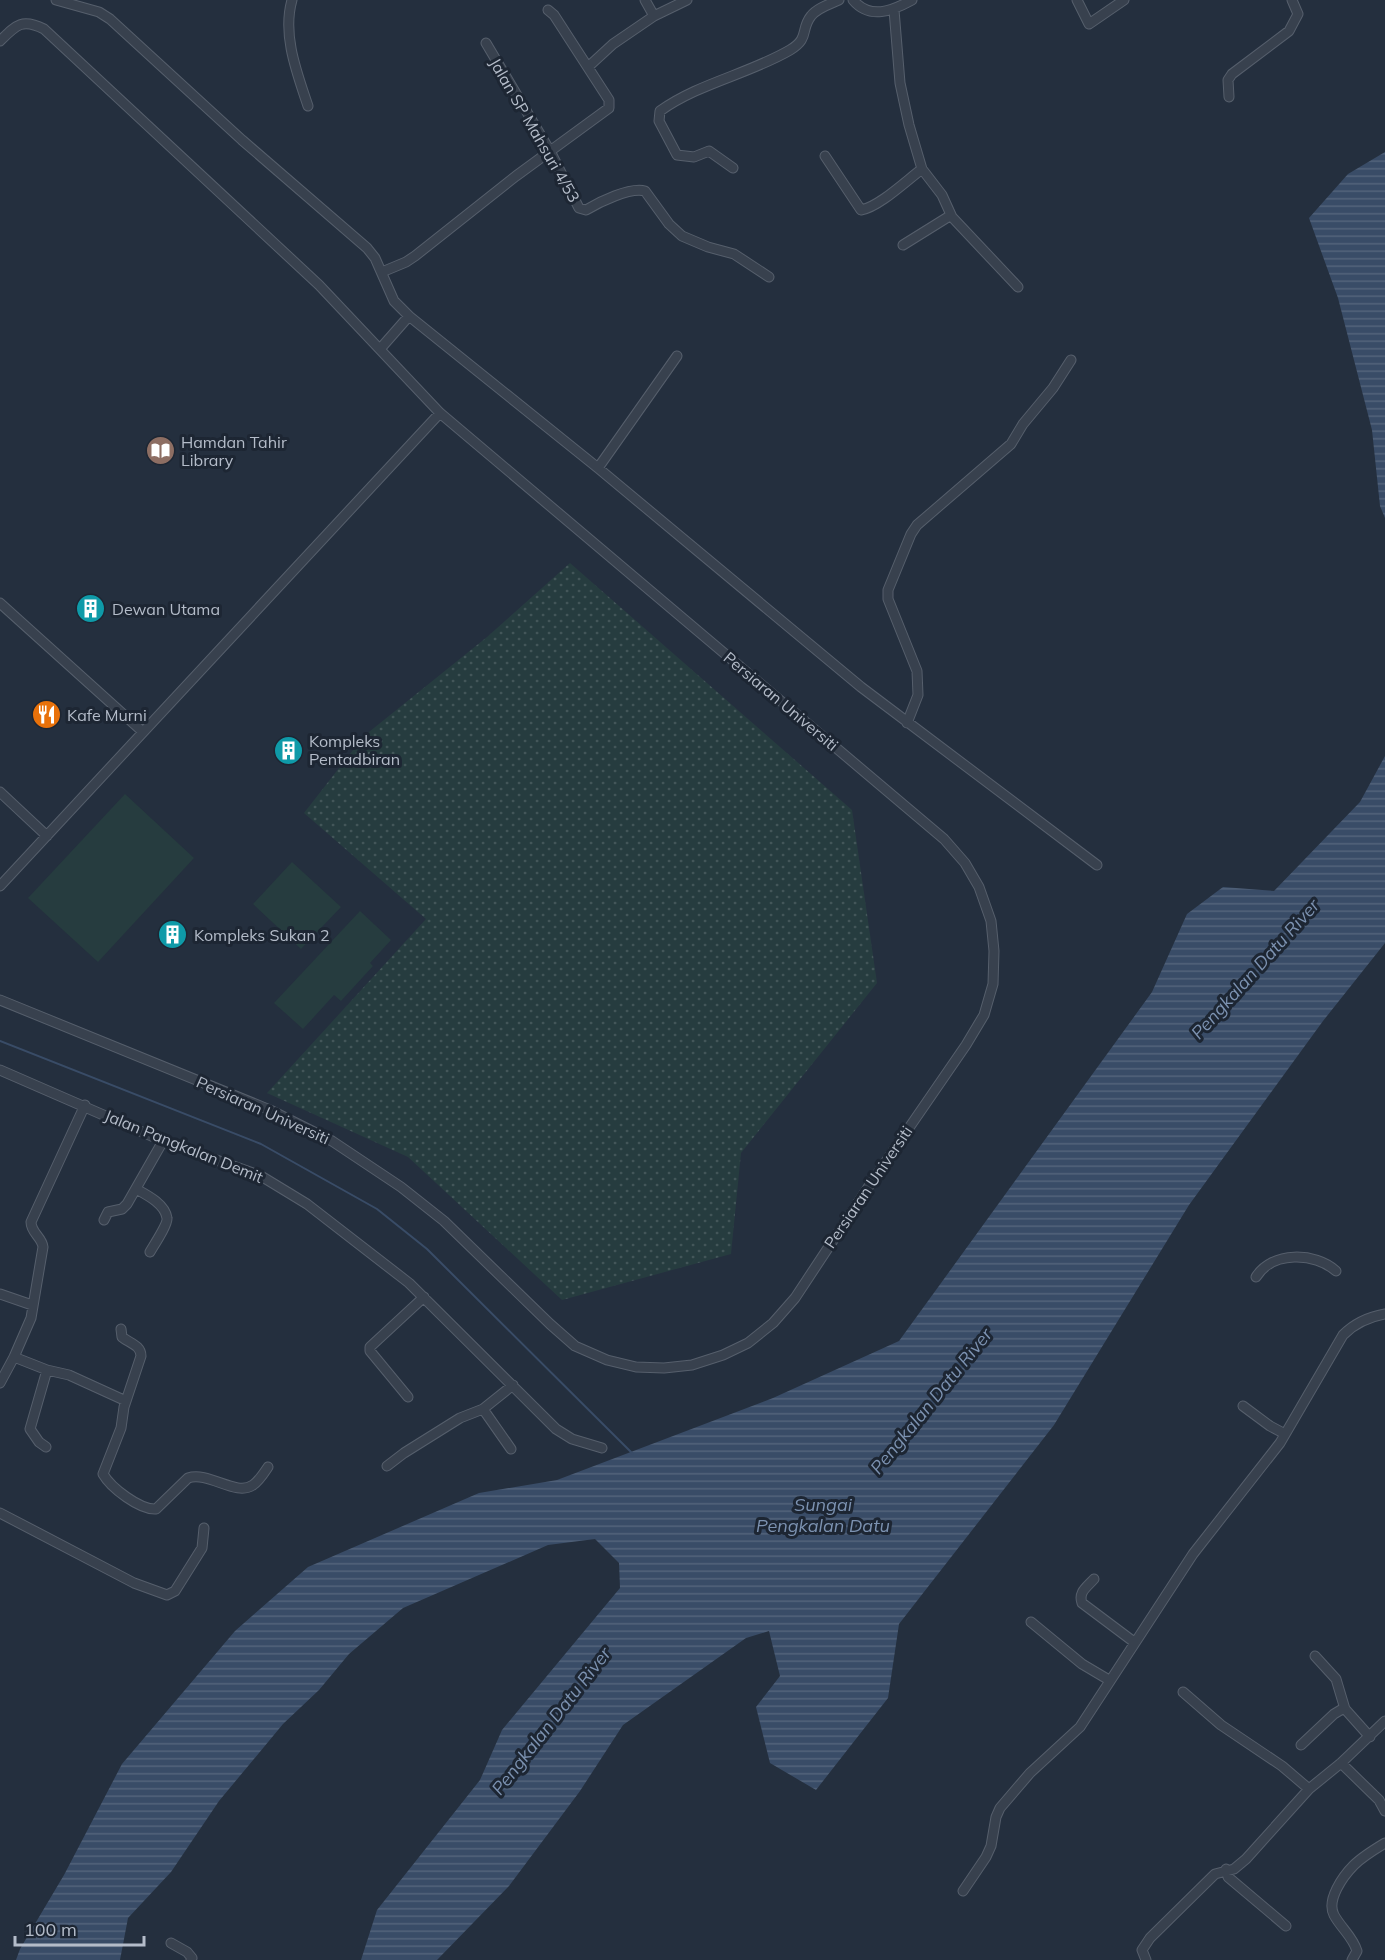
<svg xmlns="http://www.w3.org/2000/svg" width="1385" height="1960" viewBox="0 0 1385 1960" font-family="Mulish,sans-serif">
  <style>
    .grass { fill: url(#grass-dots) }
    .pitch { fill: #263c3f }
    .water { fill: url(#water-rules) }
    .lines { fill: none; stroke-linecap: round; stroke-linejoin: round }
    .stream { stroke: #394c67; stroke-width: 2 }
    .minor-casing { stroke: #565f6c; stroke-width: 11 }
    .minor { stroke: #38414e; stroke-width: 9 }
    .labels { text-anchor: middle; dominant-baseline: central; stroke-width: 6; stroke-linejoin: round; paint-order: stroke }
    .street-label { font-size: 16px; fill: #b4bcc9; stroke: #1d2633 }
    .poi-label { font-size: 16px; fill: #b4bcc9; stroke: #1d2633; text-anchor: start }
    .water-label { font-size: 18px; font-style: italic; fill: #7c92b1; stroke: #1d2633 }
  </style>
  <defs>
    <pattern id="grass-dots" width="8" height="8" patternUnits="userSpaceOnUse" patternTransform="scale(1.5)"><rect width="8" height="8" fill="#263c3f"/><path d="M2 2h.1M6 6h.1" fill="none" stroke="#435659" stroke-width="1.8" stroke-linecap="round"/></pattern>
    <pattern id="water-rules" width="6" height="5" patternUnits="userSpaceOnUse" patternTransform="scale(1.5)"><rect width="6" height="5" fill="#394c67"/><path d="M0 2.5h6" fill="none" stroke="#53647b"/></pattern>
  </defs>
  <rect width="100%" height="100%" fill="#242f3e"/>
  <path class="grass" d="M570,563L852,810L877,983L741,1153L731,1254L562,1300L408,1157L267,1093L426,919L304,813L364,736L487,637Z"/>
  <path class="pitch" d="M125,794L194,858L98,962L28,898Z
    M292,862L341,907L301,949L253,904Z
    M360,911L391,940L370,963L373,966L341,1001L334,995L303,1029L274,1003Z"/>
  <path class="water" d="M1385,152V518L1380,506L1372,430L1338,298L1309,218L1348,174Z
    M1385,756V943L1323,1021L1189,1205L1054,1425L899,1624L888,1698L816,1790L770,1763L756,1707L780,1676L769,1631L746,1638L623,1725L580,1791L509,1886L437,1960H361L377,1910L480,1780L502,1730L620,1588L619,1563L595,1539L548,1545L403,1608L349,1654L319,1690L283,1724L219,1801L171,1872L128,1918L120,1960H16L20,1949L64,1875L122,1764L235,1631L308,1567L479,1493L557,1480L773,1398L899,1341L1152,992L1187,914L1223,887L1274,891L1360,802Z"/>
  <g class="lines">
    <path class="stream" d="M0,1041L261,1144L377,1209L427,1249L633,1454"/>
    <defs>
      <path id="minor" d="M56,0L99,12L110,19L242,140L367,248L375,258L394,301L409,316L598,468L861,687L1097,865
        M292,0C282,35 297,73 308,106
        M645,0L654,16
        M853,0C870,20 892,11 912,0
        M1077,0L1089,24L1124,0
        M894,10L900,83L909,125L922,169L942,195L952,217L1018,287
        M0,41C16,25 22,18 44,29L319,285L440,413L944,839L965,863L979,887L991,921L994,951L993,984L984,1015L966,1045L869,1186L795,1298L773,1323L748,1343L723,1355L692,1365L664,1368L636,1367L607,1360L575,1346L550,1324L444,1221L401,1187L332,1141L270,1110L0,1000
        M486,43L550,151L579,208L586,210C599,202 630,187 645,191L669,224L682,236L708,247L734,254L769,277
        M588,67L613,44L654,16L687,0
        M1229,97L1228,80L1232,74L1289,31L1298,14L1292,0
        M825,156L861,210C879,207 907,180 922,169
        M733,168L709,151L694,157L677,155L659,121L660,111C699,83 749,74 790,50C810,38 800,30 811,16C817,8 830,4 839,0
        M903,245L948,217H952
        M382,272L406,262L415,256L516,176L609,108V100L554,15L548,10
        M380,349L409,316
        M598,468L677,356
        M0,603L143,732
        M907,723L918,695L917,671L888,599V590L911,534L917,525L1011,444L1023,424L1053,388L1071,360
        M0,792L47,836
        M0,886L440,413
        M0,1070L163,1141L261,1176L307,1204L409,1283L556,1429L572,1439L602,1448
        M136,1189C147,1195 165,1204 167,1218C168,1224 154,1245 150,1252
        M104,1220L108,1212L122,1209L127,1204L163,1141
        M1256,1277C1272,1251 1315,1252 1336,1271
        M0,1294L32,1305
        M121,1329L122,1337C129,1343 141,1345 141,1356L124,1407L121,1428L103,1474C111,1488 140,1510 156,1509L188,1478C209,1471 236,1497 253,1485C259,1481 264,1473 268,1467
        M14,1357L47,1370L69,1375L126,1401
        M0,1383L14,1357L31,1318L43,1247C42,1237 31,1233 31,1222L85,1105
        M408,1397L370,1351V1347L424,1297
        M1243,1406L1270,1426L1285,1434
        M483,1409L511,1449
        M46,1447L39,1442L30,1429L47,1370
        M387,1466L404,1453L460,1418L483,1409L513,1385
        M0,1513L134,1583L167,1595L175,1591L202,1548L204,1528
        M1094,1579C1087,1587 1078,1592 1082,1603L1134,1642
        M1031,1622L1082,1664L1109,1680
        M1315,1656L1336,1679L1345,1709L1370,1737
        M1183,1692L1221,1725L1282,1766L1309,1789
        M1301,1745L1334,1714L1344,1708
        M1341,1763L1379,1800L1385,1811
        M1226,1869L1228,1877L1286,1926
        M963,1891L986,1857L991,1846L996,1817L1000,1808L1030,1773L1080,1727L1193,1554L1280,1443L1343,1335C1355,1323 1368,1317 1385,1314
        M171,1943L187,1952L192,1958L191,1960
        M1146,1960L1142,1950L1150,1938L1215,1874L1234,1869L1246,1859L1309,1789L1341,1763L1385,1721
        M1352,1960L1357,1951C1353,1937 1341,1928 1334,1915C1326,1900 1343,1876 1354,1865C1362,1857 1375,1849 1385,1843"/>
    </defs>
    <use href="#minor" class="minor-casing"/>
    <use href="#minor" class="minor"/>
  </g>
  <defs>
    <symbol id="library-disc" viewBox="-11 -11 22 22"><circle r="9.5" fill="#8d6e63" stroke="#1d2633"/><path d="M-6-4Q-3-5.5-.7-3.5V5Q-3 3-6 4ZM6-4Q3-5.5 .7-3.5V5Q3 3 6 4Z" fill="#fff"/></symbol>
    <symbol id="building-disc" viewBox="-11 -11 22 22"><circle r="9.5" fill="#0f9aa8" stroke="#1d2633"/><path d="M-4-6H4V6H1V3H-1V6H-4ZM-2.5-4.3h1.7v1.8h-1.7ZM.8-4.3h1.7v1.8H.8ZM-2.5-1h1.7V.8h-1.7ZM.8-1h1.7V.8H.8Z" fill="#fff"/></symbol>
    <symbol id="restaurant-disc" viewBox="-11 -11 22 22"><circle r="9.5" fill="#e8710a" stroke="#1d2633"/><path d="M-5-6h1v4h1v-4h1v4h1v-4h1v5L-1.5 .5V6h-2V.5L-5-1ZM5-6V6H3V1.5H1.5Q1.5-4 5-6Z" fill="#fff"/></symbol>
  </defs>
  <g fill-rule="evenodd">
    <use href="#library-disc" x="144" y="434" width="33" height="33"/>
    <use href="#building-disc" x="74" y="592" width="33" height="33"/>
    <use href="#restaurant-disc" x="30" y="698" width="33" height="33"/>
    <use href="#building-disc" x="272" y="734" width="33" height="33"/>
    <use href="#building-disc" x="156" y="918" width="33" height="33"/>
  </g>
  <g class="labels">
    <g class="street-label">
      <text transform="translate(535 130) rotate(60)">Jalan SP Mahsuri 4/53</text>
      <text transform="translate(781 701) rotate(40)">Persiaran Universiti</text>
      <text transform="translate(263 1110) rotate(24)">Persiaran Universiti</text>
      <text transform="translate(184 1146) rotate(22)">Jalan Pangkalan Demit</text>
      <text transform="translate(868 1187) rotate(-56)">Persiaran Universiti</text>
    </g>
    <g class="poi-label">
      <text x="181" y="442">Hamdan Tahir<tspan x="181" dy="18">Library</tspan></text>
      <text x="112" y="609">Dewan Utama</text>
      <text x="67" y="715">Kafe Murni</text>
      <text x="309" y="741">Kompleks<tspan x="309" dy="18">Pentadbiran</tspan></text>
      <text x="194" y="935">Kompleks Sukan 2</text>
    </g>
    <g class="water-label">
      <text transform="translate(1255 969) rotate(-48)">Pengkalan Datu River</text>
      <text transform="translate(931 1401) rotate(-51)">Pengkalan Datu River</text>
      <text x="823" y="1504">Sungai<tspan x="823" dy="21">Pengkalan Datu</tspan></text>
      <text transform="translate(551 1721) rotate(-52)">Pengkalan Datu River</text>
    </g>
  </g>
  <path d="M15 1936v9h129v-9" fill="none" stroke="#b4bcc9" stroke-width="3"/>
  <text x="24" y="1936" font-size="18" fill="#b4bcc9" stroke="#1d2633" stroke-width="4.5" paint-order="stroke">100 m</text>
</svg>
